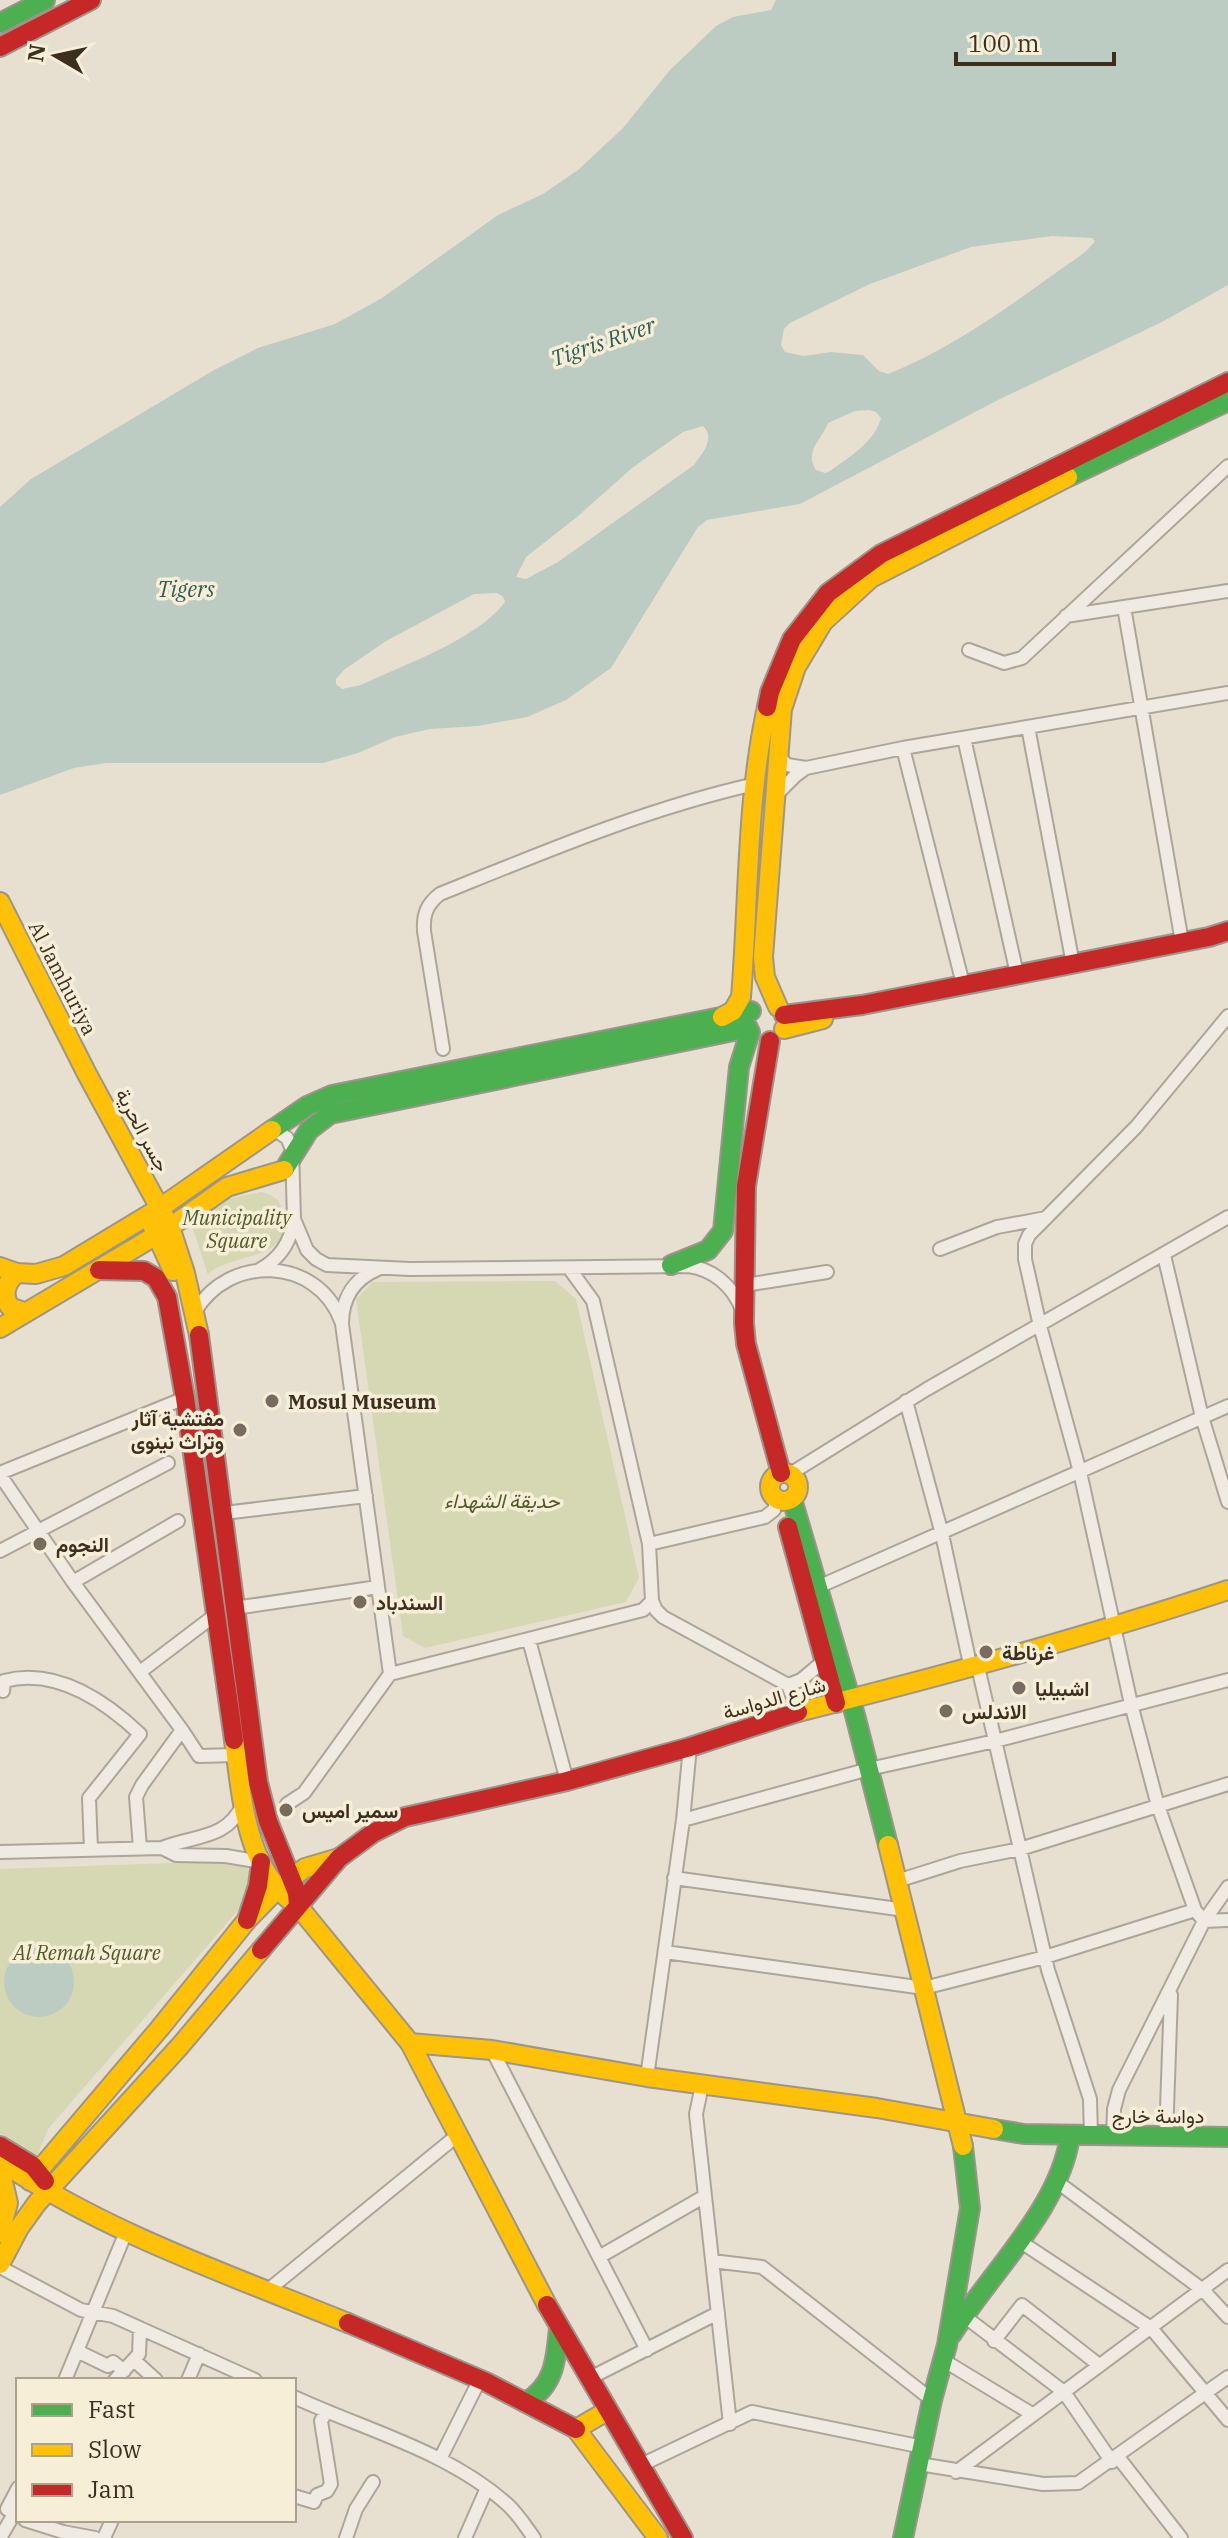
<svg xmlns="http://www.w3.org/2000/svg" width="1228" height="2538" viewBox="0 0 1228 2538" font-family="'IBM Plex Serif',Vazirmatn,serif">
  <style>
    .green { fill: #d6d7b3 }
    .water { fill: #bcccc2; fill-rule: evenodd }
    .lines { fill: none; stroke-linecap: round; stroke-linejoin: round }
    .street-casing { stroke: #ada599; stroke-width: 16 }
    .fast-casing { stroke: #9c958a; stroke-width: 22 }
    .slow-casing { stroke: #9c958a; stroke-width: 22 }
    .jam-casing { stroke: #9c958a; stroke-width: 22 }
    .street { stroke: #efebe3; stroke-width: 12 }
    .fast { stroke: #4caf50; stroke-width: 18 }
    .slow { stroke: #ffc107; stroke-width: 18 }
    .jam { stroke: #c62828; stroke-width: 18 }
    .poi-dot { fill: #786c5e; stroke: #f7eed8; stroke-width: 3 }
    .labels { text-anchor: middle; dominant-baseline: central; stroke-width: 7; stroke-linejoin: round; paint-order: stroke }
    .street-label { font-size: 20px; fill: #3d2e20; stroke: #f7eed8 }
    .park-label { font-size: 20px; font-style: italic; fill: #4d5a26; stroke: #f7eed8 }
    .poi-label { font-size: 20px; font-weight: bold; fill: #3d2e20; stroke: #f7eed8; text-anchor: start }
    .water-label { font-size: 22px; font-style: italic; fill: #2f5d5a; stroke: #f7eed8 }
  </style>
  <rect width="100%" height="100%" fill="#e7e0d1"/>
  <path class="green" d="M261,1192C270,1194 277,1197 281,1206C304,1263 225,1252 208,1275L187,1211L217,1201Z
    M555,1281L576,1299L639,1578L626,1602L425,1648L403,1636L356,1299L373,1282Z
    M227,1861L244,1862L254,1880L241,1907L48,2129L38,2154L28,2155L0,2133V1869Z"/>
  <path class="water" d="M776,0H1228V285L1162,322L996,401L800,504L707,520L698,527L611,668L566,700L527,717L478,726L430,729L395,737L358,753L323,763H106L74,768L0,795V507L31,479L214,370L258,348L335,324L382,298L498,215L543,194L578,170L623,128L670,70L716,26L733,17L771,10ZM1052,236L1092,238L1095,241C1086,254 1069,263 1057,272C1004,310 949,350 888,374L879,371L863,355L831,352L804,356L785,352L781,345L784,329L790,323L870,284L971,247ZM869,410L876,412L881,418C874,443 850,456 830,471L825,473L816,470C804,451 821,441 828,423L855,411ZM703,426C716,438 702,454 694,465L558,562L526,579L516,577L526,557L577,517L632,468L683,432ZM497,593L503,597L505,602C478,639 403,665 361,685L342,689L336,684V679L344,670L386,641L474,594Z
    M4 1982a35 35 0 1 1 70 0a35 35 0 1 1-70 0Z"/>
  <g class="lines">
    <defs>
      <path id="street" d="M1124,607L1182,942
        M1066,616L1228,591
        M969,650L1004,663L1022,658L1228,466
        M1028,727L1073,964
        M964,738L1017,974
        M903,748L963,984
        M777,754L787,765L806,768L903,748L1228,693
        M776,795L795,776L806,768
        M1228,1016L1136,1127L1029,1235L1025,1244V1259L1040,1326L1080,1472L1131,1704L1158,1806L1195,1910L1204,1921L1228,1920
        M443,1049L424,931C423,914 427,904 440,894C544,852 645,809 755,784
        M274,1129L287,1138L292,1149L294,1219L307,1250L316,1259L327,1265L410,1269L688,1266C713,1269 733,1286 742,1310
        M940,1249L997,1227L1046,1218
        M1164,1255L1202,1417L1228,1502
        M378,1269C354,1279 342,1298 342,1324L390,1674
        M259,1270C280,1259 291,1242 294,1219
        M745,1285L827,1272
        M195,1312C228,1254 317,1256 341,1321
        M906,1401L942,1534L971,1669
        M0,1473L185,1398
        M790,1474L927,1389L1228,1217
        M0,1475L73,1582L182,1730L199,1756L236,1755
        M224,1513L366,1496
        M649,1544L765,1517L774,1510L777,1499
        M0,1551L168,1463
        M73,1582L178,1521
        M818,1587L1228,1406
        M652,1601L656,1610L663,1617L788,1685L794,1700L789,1714
        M235,1608L378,1587
        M529,1640L567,1781
        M978,1667L1048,1970L1090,2099L1091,2137
        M140,1672L215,1615
        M788,1685L801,1680L825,1660
        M3,1691L4,1681C56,1667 105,1701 140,1734L89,1798L91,1849
        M287,1804L304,1793L390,1674L643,1610L652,1601L649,1544L593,1301L569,1268
        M683,1820L869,1769L995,1741L1228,1680
        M140,1848L136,1797L142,1785L182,1730
        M162,1848L176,1855L226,1856L261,1862
        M0,1852L162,1848C194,1835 227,1840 243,1804
        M674,1878L905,1910
        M897,1881L960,1861L1020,1849L1228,1784
        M665,1952L924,1988L1045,1957L1195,1910
        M492,2050L647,2350
        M647,2077L683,1820L690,1747
        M702,2085L696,2114L730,2424
        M1113,2137L1114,2109L1119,2090L1204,1921L1228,1887
        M1166,2137L1171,1995
        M1056,2181L1203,2290L1228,2317
        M1018,2240L1151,2328L1228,2420
        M599,2257L705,2196
        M712,2261L762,2267L932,2400
        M0,2267L81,2310L113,2316L255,2380
        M267,2291L459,2134
        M964,2316L1064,2392L1112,2462
        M994,2341L1022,2305L1099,2365
        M77,2351L108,2366L113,2362L124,2371
        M943,2360L1032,2414
        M135,2361L156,2380
        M590,2378L718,2313
        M65,2380L126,2232
        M115,2380L139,2354L140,2328
        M188,2380L199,2354
        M294,2397C365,2430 448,2451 507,2504C518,2514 526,2527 534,2538
        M1118,2457L1181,2538
        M440,2459L480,2379
        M919,2464L1043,2484L1078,2483L1228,2377
        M639,2466L752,2412L923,2447
        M956,2472L1228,2270
        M18,2488L7,2509L18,2516
        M294,2496L314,2502L317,2495L327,2491L331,2484L321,2421L326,2412
        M25,2520L63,2532L95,2538
        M0,2538L14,2514
        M104,2538L112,2520
        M346,2538L356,2509L373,2482
        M465,2538L487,2488"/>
      <path id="fast" d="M0,23L45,0
        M1068,477L1228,401
        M272,1130L307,1106L332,1095L751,1011
        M284,1170L309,1130L330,1114L748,1028
        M671,1265L708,1250L723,1231L739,1067L750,1032
        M792,1499L855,1715L888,1845
        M994,2129L1024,2134L1228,2137
        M952,2334C990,2273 1060,2208 1070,2136
        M526,2402C555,2385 556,2359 559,2328
        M903,2538L932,2400L947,2345L970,2208L963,2146"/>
      <path id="slow" d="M0,902L87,1074L170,1227L185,1273L199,1335
        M778,1007L765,977L763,957L782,709L796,667L823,622L871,578L1068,477
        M722,1017L733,1011L741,997C749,900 746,802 767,707
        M784,1029L823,1019
        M148,1216L173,1271
        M0,1267L17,1273L36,1274L64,1266L160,1208L272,1130
        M17,1273C6,1282 1,1294 10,1307L24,1312
        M0,1328L170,1227L227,1187L284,1170
        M770 1487a14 14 0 1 1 28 0a14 14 0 1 1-28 0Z
        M798,1712C943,1676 1086,1637 1228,1590
        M234,1740C242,1796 245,1871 298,1906L410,2043L547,2305
        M888,1845L963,2146
        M410,2043L492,2050L647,2077L877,2108L994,2129
        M0,2161C106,2233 230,2275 348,2323
        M0,2169L8,2203L0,2233
        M30,2181L160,2028L247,1920L278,1888L305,1868L339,1858
        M0,2264L19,2228L37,2203L180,2046L261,1950
        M607,2411L576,2429L658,2538"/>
      <path id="jam" d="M0,47L91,0
        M767,707L770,692L792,639L828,593L881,554L1228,382
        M784,1015L862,1005L1209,937L1228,931
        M770,1041L746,1186L744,1323L746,1344L781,1473
        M99,1270L144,1271L156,1278L167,1297L185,1398L234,1740
        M199,1335L258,1782L268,1821L297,1893L298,1906
        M788,1527L836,1703
        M247,1920L258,1886L261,1862
        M261,1950L339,1858L373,1833L405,1817L567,1781L690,1747L798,1712
        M0,2146L33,2166L45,2181
        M547,2305L683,2538
        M348,2323L486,2382L576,2429"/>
    </defs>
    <use href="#street" class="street-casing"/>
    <use href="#fast" class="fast-casing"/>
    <use href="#slow" class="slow-casing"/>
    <use href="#jam" class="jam-casing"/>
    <use href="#street" class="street"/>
    <use href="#fast" class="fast"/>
    <use href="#slow" class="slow"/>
    <use href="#jam" class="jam"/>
  </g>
  <g class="poi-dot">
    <circle cx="272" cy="1401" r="8"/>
    <circle cx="240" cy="1430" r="8"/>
    <circle cx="40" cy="1544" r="8"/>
    <circle cx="360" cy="1602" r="8"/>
    <circle cx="986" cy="1652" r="8"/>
    <circle cx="1019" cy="1688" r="8"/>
    <circle cx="946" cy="1711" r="8"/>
    <circle cx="286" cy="1810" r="8"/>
  </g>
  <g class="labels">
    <g class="street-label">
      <text transform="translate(63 978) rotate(63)">Al Jamhuriya</text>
      <text transform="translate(143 1130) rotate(62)">جسر الحرية</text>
      <text transform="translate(774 1698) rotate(-16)">شارع الدواسة</text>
      <text x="1158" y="2115">دواسة خارج</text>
    </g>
    <g class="park-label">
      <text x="237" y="1217">Municipality<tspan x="237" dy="23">Square</tspan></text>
      <text x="502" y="1500">حديقة الشهداء</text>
      <text x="87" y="1952">Al Remah Square</text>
    </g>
    <g class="poi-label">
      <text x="288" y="1401">Mosul Museum</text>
      <text x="224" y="1418" text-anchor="end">مفتشية آثار<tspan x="224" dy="23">وتراث نينوى</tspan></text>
      <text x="56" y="1544">النجوم</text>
      <text x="376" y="1602">السندباد</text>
      <text x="1002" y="1652">غرناطة</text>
      <text x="1035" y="1688">اشبيليا</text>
      <text x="962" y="1711">الاندلس</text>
      <text x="302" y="1810">سمير اميس</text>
    </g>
    <g class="water-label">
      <text transform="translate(603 341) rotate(-19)">Tigris River</text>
      <text x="186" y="588">Tigers</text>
    </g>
  </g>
  <rect x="16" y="2378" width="280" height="144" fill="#f7eed8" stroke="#ada18e" stroke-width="2"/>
  <rect x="32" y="2404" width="40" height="12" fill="#4caf50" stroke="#ada18e" stroke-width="2"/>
  <text x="88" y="2418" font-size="24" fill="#3d2e20">Fast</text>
  <rect x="32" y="2444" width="40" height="12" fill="#ffc107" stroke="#ada18e" stroke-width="2"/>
  <text x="88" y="2458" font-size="24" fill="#3d2e20">Slow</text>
  <rect x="32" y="2484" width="40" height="12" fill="#c62828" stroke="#ada18e" stroke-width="2"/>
  <text x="88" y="2498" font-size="24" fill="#3d2e20">Jam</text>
  <g transform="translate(56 56) rotate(279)" stroke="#f7eed8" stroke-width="6" paint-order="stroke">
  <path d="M0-6L14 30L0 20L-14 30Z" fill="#3d2e20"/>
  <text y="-12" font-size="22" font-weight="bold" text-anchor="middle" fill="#3d2e20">N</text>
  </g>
  <path d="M956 52v12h158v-12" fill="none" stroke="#3d2e20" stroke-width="4"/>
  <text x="968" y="52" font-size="24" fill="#3d2e20" stroke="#f7eed8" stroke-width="6" paint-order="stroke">100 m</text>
</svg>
